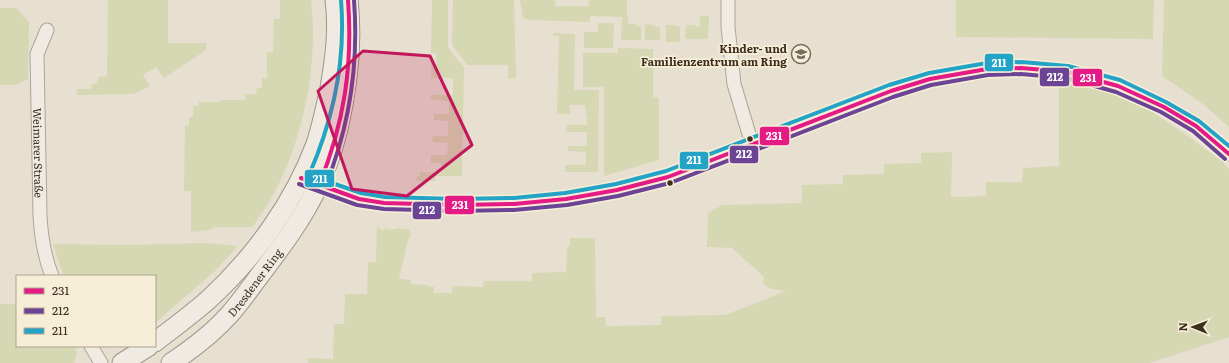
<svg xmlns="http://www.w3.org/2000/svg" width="1229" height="363" viewBox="0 0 1229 363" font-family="Literata,serif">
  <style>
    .green { fill: #d6d7b3 }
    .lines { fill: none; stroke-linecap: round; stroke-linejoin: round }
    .street-casing { stroke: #ada599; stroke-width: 15 }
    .secondary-casing { stroke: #9c958a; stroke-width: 21 }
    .street { stroke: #efebe3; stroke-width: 13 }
    .secondary { stroke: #efebe3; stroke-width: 19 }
    .bus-1-casing { stroke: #f7eed8; stroke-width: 7 }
    .bus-2-casing { stroke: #f7eed8; stroke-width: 7 }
    .bus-3-casing { stroke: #f7eed8; stroke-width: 7 }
    .bus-1 { stroke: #e51b85; stroke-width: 4 }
    .bus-2 { stroke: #6c4495; stroke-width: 4 }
    .bus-3 { stroke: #23a4c7; stroke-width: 4 }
    .marked { fill: #c2185b; fill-opacity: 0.2; stroke: #c2185b; stroke-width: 3; stroke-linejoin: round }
    .bus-dot { fill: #3d2e20; stroke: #f7eed8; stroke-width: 1.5 }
    .labels { text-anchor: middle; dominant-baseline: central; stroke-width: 3.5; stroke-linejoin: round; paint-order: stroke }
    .poi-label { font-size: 11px; font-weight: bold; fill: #3d2e20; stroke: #f7eed8; text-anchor: end }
    .street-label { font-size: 11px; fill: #3d2e20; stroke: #f7eed8 }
    .line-badge { stroke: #f7eed8; stroke-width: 1.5 }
    .badge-label { font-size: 11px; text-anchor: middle; font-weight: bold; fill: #fff }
  </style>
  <rect width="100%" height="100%" fill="#e7e0d1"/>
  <path class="green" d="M108,0H168V43H206V50L164,78L156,67L143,75L150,86L133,94L77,95V89H91L92,84L98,83V77L107,76Z
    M280,0H311C320,73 298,169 252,227H215L209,230L191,232V191H184L185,126L189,125V117H193V106H198L199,102H220V100H245V94H256L257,88H262V78H267V52H273L274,19H280Z
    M432,0H448V47L464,68L462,176H436L435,181H416L417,176H420V172L441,173V163H431V155H447L448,143L432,142L433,136H448V121L434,120V114H449V101L431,100V95H453V78H431V65H436V53H431Z
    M453,0H514L516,77L514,78L508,79V65H467L452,45Z
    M520,0H555V6H589V0H627V17H628V24H636V26H641V40H621L622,17L590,16V22L530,20L523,18Z
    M956,0H1154L1153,39L956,37Z
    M1164,0H1229V127L1203,104L1162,76Z
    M0,8H16L29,22L28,79L15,85H0Z
    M700,16H709L708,39H685L686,25H695V26L700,27Z
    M598,23H614L613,48H584V32H598Z
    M645,24L655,25V27H660V40H645Z
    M666,25H675V26H680V42H666Z
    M553,33L575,34L574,90H599L598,172H565V165H586V152L568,151V146H587V132H566L567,125H587V115L586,114L585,105H570V114H557L559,36H553Z
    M618,48L653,49V97L659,98V160L604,176V87H583V53H618Z
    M1059,83L1101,90L1139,103L1182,132L1222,161L1229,169V337L1150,363H308V358L333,359L334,324H344L345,294H367L368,262H376L377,227L384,231L385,228L389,230L399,228L401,230C405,228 407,228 410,231C411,235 411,237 408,240L399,279L411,280V284L427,285V286L434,287V293H452L453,286L483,287V281H532V273L566,272L567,247L570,245V238H595L596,317H605L606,326L661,325V316L725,315L786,291L771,289L763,283L764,277L732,248L707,247L708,213L722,205L802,203V185L843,184V175L884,174V164L921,163V153L952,152L951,197L986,196V182H1022L1023,168L1059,166Z
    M205,243L238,246L214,272L155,323V276H64L60,266L53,244L128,245Z
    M0,304H17V346H74L77,353L74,363H0Z"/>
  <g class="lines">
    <defs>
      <g id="street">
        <path d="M728,0V27L734,84L752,144"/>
        <path id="s1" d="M47,30L37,54L40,215C41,236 44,256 52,276"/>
        <path d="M312,182L359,199L384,203L457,205L514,204L566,199L617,190L671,176L891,91L930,79L956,74L987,69L1021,68L1067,72L1118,86L1164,107L1179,116L1196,126L1229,154"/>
        <path d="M91,346L101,363"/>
      </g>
      <g id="secondary">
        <path d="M155,342C173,328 191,315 208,300C254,258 294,203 316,144C322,126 326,106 330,88C335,58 339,30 335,0"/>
        <path d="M122,363L149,346"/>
        <path id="s2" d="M171,363C192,349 212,334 229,315C240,303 250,288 260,275C282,246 303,218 318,186C327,168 333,148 338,129C348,86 353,44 348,0"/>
      </g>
    </defs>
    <use href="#street" class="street-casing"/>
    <use href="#secondary" class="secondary-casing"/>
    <use href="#street" class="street"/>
    <use href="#secondary" class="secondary"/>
    <defs>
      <path id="bus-1" d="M301,178L359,199L384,203L457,205L514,204L566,199L617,190L668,177L891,91L930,79L987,69L1021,68L1067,72L1118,86L1164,107L1196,126L1229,154
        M319,185C344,124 353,66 348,0"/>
      <path id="bus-2" d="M299,184L357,205L384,209L457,211L514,210L567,205L618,196L670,183L893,97L931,85L988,75L1021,74L1066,78L1116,92L1161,112L1193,131L1225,159
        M325,187C350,126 359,66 354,0"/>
      <path id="bus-3" d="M341,0C346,60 333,120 309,175L361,193L385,197L457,199L514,198L565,193L616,184L666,171L889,85L929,73L987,63L1022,62L1068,66L1120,80L1166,102L1199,121L1229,146"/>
    </defs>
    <use href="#bus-1" class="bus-1-casing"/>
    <use href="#bus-2" class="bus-2-casing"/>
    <use href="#bus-3" class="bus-3-casing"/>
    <use href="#bus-1" class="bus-1"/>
    <use href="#bus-2" class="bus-2"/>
    <use href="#bus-3" class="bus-3"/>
  </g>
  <path class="marked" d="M363,51L430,56L472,145L407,196L352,189L318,91Z"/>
  <defs>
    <symbol id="school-ring" viewBox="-11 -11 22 22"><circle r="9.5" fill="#f7eed8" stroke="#786c5e" stroke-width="1.5"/><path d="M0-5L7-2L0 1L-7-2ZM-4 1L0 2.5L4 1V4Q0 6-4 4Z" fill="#786c5e"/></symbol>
  </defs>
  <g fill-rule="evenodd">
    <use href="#school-ring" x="790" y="43" width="22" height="22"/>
  </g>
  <g class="bus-dot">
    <circle cx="750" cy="139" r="3.5"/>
    <circle cx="670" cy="183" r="3.5"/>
  </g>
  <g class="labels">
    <g class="poi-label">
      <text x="787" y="48">Kinder- und<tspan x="787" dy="13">Familienzentrum am Ring</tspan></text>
    </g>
    <g class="street-label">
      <text stroke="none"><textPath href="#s1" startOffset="125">Weimarer Straße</textPath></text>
      <text stroke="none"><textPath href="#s2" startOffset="117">Dresdener Ring</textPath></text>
    </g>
  </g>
  <g class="line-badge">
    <rect x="984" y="53" width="30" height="19" rx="4" fill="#23a4c7"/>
    <rect x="1039" y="67" width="31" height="20" rx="4" fill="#6c4495"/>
    <rect x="1072" y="68" width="31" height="19" rx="4" fill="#e51b85"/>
    <rect x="759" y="126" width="31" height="20" rx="4" fill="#e51b85"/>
    <rect x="729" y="145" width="30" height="19" rx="4" fill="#6c4495"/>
    <rect x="679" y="151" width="30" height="19" rx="4" fill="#23a4c7"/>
    <rect x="304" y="169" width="31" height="19" rx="4" fill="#23a4c7"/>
    <rect x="444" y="195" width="31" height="20" rx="4" fill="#e51b85"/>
    <rect x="412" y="201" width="30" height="19" rx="4" fill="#6c4495"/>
  </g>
  <g class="badge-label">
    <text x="999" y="67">211</text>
    <text x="1055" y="81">212</text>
    <text x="1088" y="82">231</text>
    <text x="774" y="140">231</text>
    <text x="744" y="158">212</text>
    <text x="694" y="164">211</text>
    <text x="320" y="183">211</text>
    <text x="460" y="209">231</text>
    <text x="427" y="214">212</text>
  </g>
  <rect x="16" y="275" width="140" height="72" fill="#f7eed8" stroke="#ada18e"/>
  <rect x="24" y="288" width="20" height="6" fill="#e51b85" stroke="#ada18e"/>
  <text x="52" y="295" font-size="12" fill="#3d2e20">231</text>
  <rect x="24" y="308" width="20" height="6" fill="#6c4495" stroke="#ada18e"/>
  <text x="52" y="315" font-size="12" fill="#3d2e20">212</text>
  <rect x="24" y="328" width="20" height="6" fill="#23a4c7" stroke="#ada18e"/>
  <text x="52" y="335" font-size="12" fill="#3d2e20">211</text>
  <g transform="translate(1193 327) rotate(271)" stroke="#f7eed8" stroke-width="3" paint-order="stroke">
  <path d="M0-3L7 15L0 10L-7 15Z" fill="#3d2e20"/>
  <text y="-6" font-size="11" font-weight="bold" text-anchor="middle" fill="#3d2e20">N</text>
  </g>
</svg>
